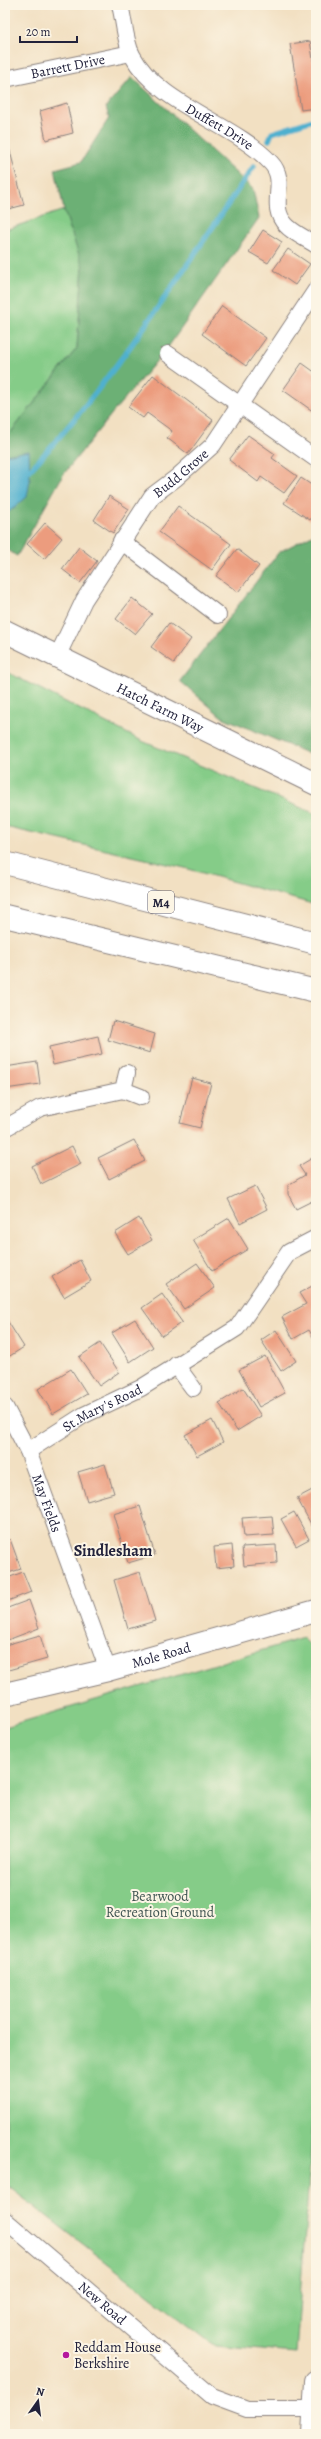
<svg xmlns="http://www.w3.org/2000/svg" width="321" height="2439" viewBox="0 0 321 2439" font-family="Alegreya,serif">
  <style>
    .green { fill: #85cc88; stroke: #547762 }
    .forest { fill: #6cb074; stroke: #476958 }
    .water { fill: #50b0cf; stroke: #396985 }
    .lines { fill: none; stroke-linecap: round; stroke-linejoin: round }
    .stream { stroke: #50b0cf; stroke-width: 5.5 }
    .building { fill: #ec9c7e }
    .street-casing { stroke: #8a817e; stroke-width: 18 }
    .secondary-casing { stroke: #8a817e; stroke-width: 24 }
    .highway-casing { stroke: #8a817e; stroke-width: 24 }
    .street { stroke: #fff; stroke-width: 16 }
    .secondary { stroke: #fff; stroke-width: 22 }
    .highway { stroke: #fff; stroke-width: 22 }
    .poi-dot { fill: #b5179e; stroke: #fcf5e5; stroke-width: 1.5 }
    .labels { text-anchor: middle; dominant-baseline: central; stroke-width: 4; stroke-linejoin: round; paint-order: stroke }
    .shield { fill: #fcf5e5; stroke: #63616e; stroke-width: 1 }
    .shield-label { font-size: 13px; font-weight: bold; fill: #22223b }
    .street-label { font-size: 14px; fill: #22223b; stroke: #fcf5e5 }
    .park-label { font-size: 14px; fill: #405552; stroke: #fcf5e5 }
    .poi-label { font-size: 14px; fill: #22223b; stroke: #fcf5e5; text-anchor: start }
    .quarter-label { font-size: 16px; font-weight: bold; fill: #22223b; stroke: #fcf5e5 }
  </style>
  <rect width="100%" height="100%" fill="#fcf5e5"/>
  <filter id="ink" filterUnits="userSpaceOnUse"><feTurbulence type="fractalNoise" baseFrequency=".025" numOctaves="2"/><feDisplacementMap in="SourceGraphic" scale="8" xChannelSelector="R" yChannelSelector="G"/><feConvolveMatrix kernelMatrix="1 2 1 2 8 2 1 2 1" color-interpolation-filters="sRGB"/></filter>
  <filter id="wash" filterUnits="userSpaceOnUse"><feTurbulence type="fractalNoise" baseFrequency=".012" numOctaves="4" result="noise"/><feDisplacementMap in="SourceGraphic" scale="16" xChannelSelector="R" yChannelSelector="G"/><feGaussianBlur stdDeviation="0.9" result="paint"/><feColorMatrix in="noise" values="0 0 0 0 0 0 0 0 0 0 0 0 0 0 0 0 0 1.4 0 .05"/><feComposite in="paint" operator="in"/></filter>
  <g filter="url(#wash)">
    <rect width="100%" height="100%" fill="#f2e0c2"/>
    <path class="green" d="M64,210L83,267L77,348L5,440V230Z
      M5,671L142,741L316,814V905L185,868L5,827Z
      M303,1638L316,1651V2081L296,2353L215,2346L5,2184V1727Z"/>
    <path class="forest" d="M132,77L253,189L259,218L166,350L114,411L63,475L17,556L5,549V440L77,348L83,267L64,210L55,169L81,162L109,118L106,107Z
      M316,533V757L222,717L180,681L279,552Z"/>
    <path class="water" d="M29,451L30,480L27,497L5,515V455Z"/>
    <g class="lines">
      <path class="stream" d="M269,140L272,133L316,119
        M29,471C115,379 183,270 254,166"/>
    </g>
    <g id="blocks">
      <path class="building" d="M310,41L316,77V108L301,110L290,44Z
        M67,103L73,133L46,140L40,111Z
        M5,132L24,205L5,210Z
        M263,230L282,242L268,263L249,252Z
        M288,249L310,264L295,285L273,270Z
        M222,306L266,338L246,366L202,334Z
        M302,363L316,373V408L314,412L283,390Z
        M153,375L213,420L188,454L167,438L172,431L147,413L143,418L128,407Z
        M248,435L275,454L272,458L297,476L284,493L261,477L258,482L229,460Z
        M301,478L316,488V511L310,520L284,503Z
        M109,496L129,509L113,533L94,520Z
        M178,506L231,544L212,570L159,532Z
        M45,523L62,538L44,559L27,544Z
        M79,547L97,561L80,583L62,569Z
        M237,549L259,566L238,592L216,576Z
        M132,598L152,614L135,634L116,619Z
        M169,623L191,639L174,663L151,647Z
        M113,1021L155,1034L150,1053L108,1040Z
        M98,1036L102,1054L53,1065L49,1047Z
        M37,1062L40,1084L5,1089V1067Z
        M192,1078L211,1083L200,1128L180,1123Z
        M134,1140L145,1161L109,1179L98,1158Z
        M72,1146L81,1164L41,1184L32,1166Z
        M314,1157L316,1199L296,1209L288,1194V1185L305,1175L299,1166Z
        M255,1186L267,1209L240,1223L228,1199Z
        M139,1218L152,1240L128,1254L115,1233Z
        M229,1218L248,1249L212,1271L193,1240Z
        M80,1260L91,1281L64,1297L52,1277Z
        M197,1263L215,1288L184,1309L166,1284Z
        M316,1284V1342L309,1330L293,1339L282,1317L306,1304L299,1293Z
        M162,1294L182,1322L162,1336L142,1308Z
        M5,1317L24,1347L5,1359Z
        M135,1319L153,1347L130,1362L112,1333Z
        M276,1330L296,1361L281,1371L261,1340Z
        M100,1343L119,1372L99,1386L79,1357Z
        M265,1356L285,1393L259,1407L239,1370Z
        M71,1369L87,1394L53,1414L38,1389Z
        M243,1388L261,1416L237,1431L219,1403Z
        M212,1420L223,1442L197,1456L185,1435Z
        M105,1464L114,1493L87,1501L78,1472Z
        M316,1488V1523L312,1526L297,1498Z
        M140,1506L155,1555L128,1563L113,1514Z
        M294,1512L309,1539L296,1546L281,1519Z
        M272,1516L274,1535L244,1537L242,1518Z
        M10,1539L21,1569L5,1574V1541Z
        M232,1545L234,1566L216,1568L214,1547Z
        M276,1545L277,1563L244,1566L242,1547Z
        M23,1572L31,1592L5,1602V1579Z
        M140,1572L155,1621L128,1629L114,1580Z
        M29,1600L39,1628L5,1641V1609Z
        M40,1635L47,1659L5,1671V1645Z"/>
    </g>
  </g>
  <g filter="url(#ink)">
    <use href="#blocks" fill-opacity="0" stroke="#8a817e" stroke-width="1"/>
    <g class="lines">
      <defs>
        <g id="street">
          <path id="s1" d="M120,5C124,20 125,42 132,55C158,105 234,123 271,163C289,182 267,205 286,225C293,233 307,239 316,245"/>
          <path id="s2" d="M5,79L131,53"/>
          <path d="M168,354L316,459"/>
          <path d="M121,541L218,615"/>
          <path id="s3" d="M57,657L84,600L152,496L176,478L213,445L316,290"/>
          <path d="M123,1090L141,1097"/>
          <path d="M5,1128L40,1108L123,1090L127,1073"/>
          <path d="M176,1365L193,1388"/>
          <path id="s4" d="M5,1407L28,1451L108,1670"/>
          <path id="s5" d="M28,1451L84,1415L141,1388L237,1328L289,1252L316,1238"/>
          <path id="s6" d="M5,2220L212,2396L247,2409H314"/>
        </g>
        <g id="secondary">
          <path id="s7" d="M5,631L316,784"/>
          <path id="s8" d="M5,1694L108,1670L316,1611"/>
          <path d="M313,2434L316,2381"/>
        </g>
        <path id="highway" d="M5,863L316,943
          M5,916L316,991"/>
      </defs>
      <use href="#street" class="street-casing"/>
      <use href="#secondary" class="secondary-casing"/>
      <use href="#highway" class="highway-casing"/>
      <use href="#street" class="street"/>
      <use href="#secondary" class="secondary"/>
      <use href="#highway" class="highway"/>
    </g>
  </g>
  <circle class="poi-dot" cx="66" cy="2355" r="4"/>
  <g class="labels">
    <rect class="shield" x="148" y="891" width="26" height="22" rx="3"/>
    <g class="shield-label">
      <text x="161" y="902">M4</text>
    </g>
    <g class="street-label">
      <text stroke="none"><textPath href="#s2" startOffset="64">Barrett Drive</textPath></text>
      <text stroke="none"><textPath href="#s1" startOffset="166">Duffett Drive</textPath></text>
      <text stroke="none"><textPath href="#s3" startOffset="224">Budd Grove</textPath></text>
      <text stroke="none"><textPath href="#s7" startOffset="173">Hatch Farm Way</textPath></text>
      <text stroke="none"><textPath href="#s5" startOffset="86">St.Mary's Road</textPath></text>
      <text stroke="none"><textPath href="#s4" startOffset="105">May Fields</textPath></text>
      <text stroke="none"><textPath href="#s8" startOffset="161">Mole Road</textPath></text>
      <text stroke="none"><textPath href="#s6" startOffset="128">New Road</textPath></text>
    </g>
    <g class="park-label">
      <text x="160" y="1896">Bearwood<tspan x="160" dy="16">Recreation Ground</tspan></text>
    </g>
    <g class="poi-label">
      <text x="74" y="2347">Reddam House<tspan x="74" dy="16">Berkshire</tspan></text>
    </g>
    <g class="quarter-label">
      <text x="113" y="1551">Sindlesham</text>
    </g>
  </g>
  <rect width="321" height="2439" fill="none" stroke="#fcf5e5" stroke-width="20"/>
  <g transform="translate(38 2401) rotate(14)" stroke="#fcf5e5" stroke-width="3" paint-order="stroke">
  <path d="M0-3L7 15L0 10L-7 15Z" fill="#22223b"/>
  <text y="-6" font-size="11" font-weight="bold" text-anchor="middle" fill="#22223b">N</text>
  </g>
  <path d="M20 36v6h57v-6" fill="none" stroke="#22223b" stroke-width="2"/>
  <text x="26" y="36" font-size="12" fill="#22223b" stroke="#fcf5e5" stroke-width="3" paint-order="stroke">20 m</text>
</svg>
